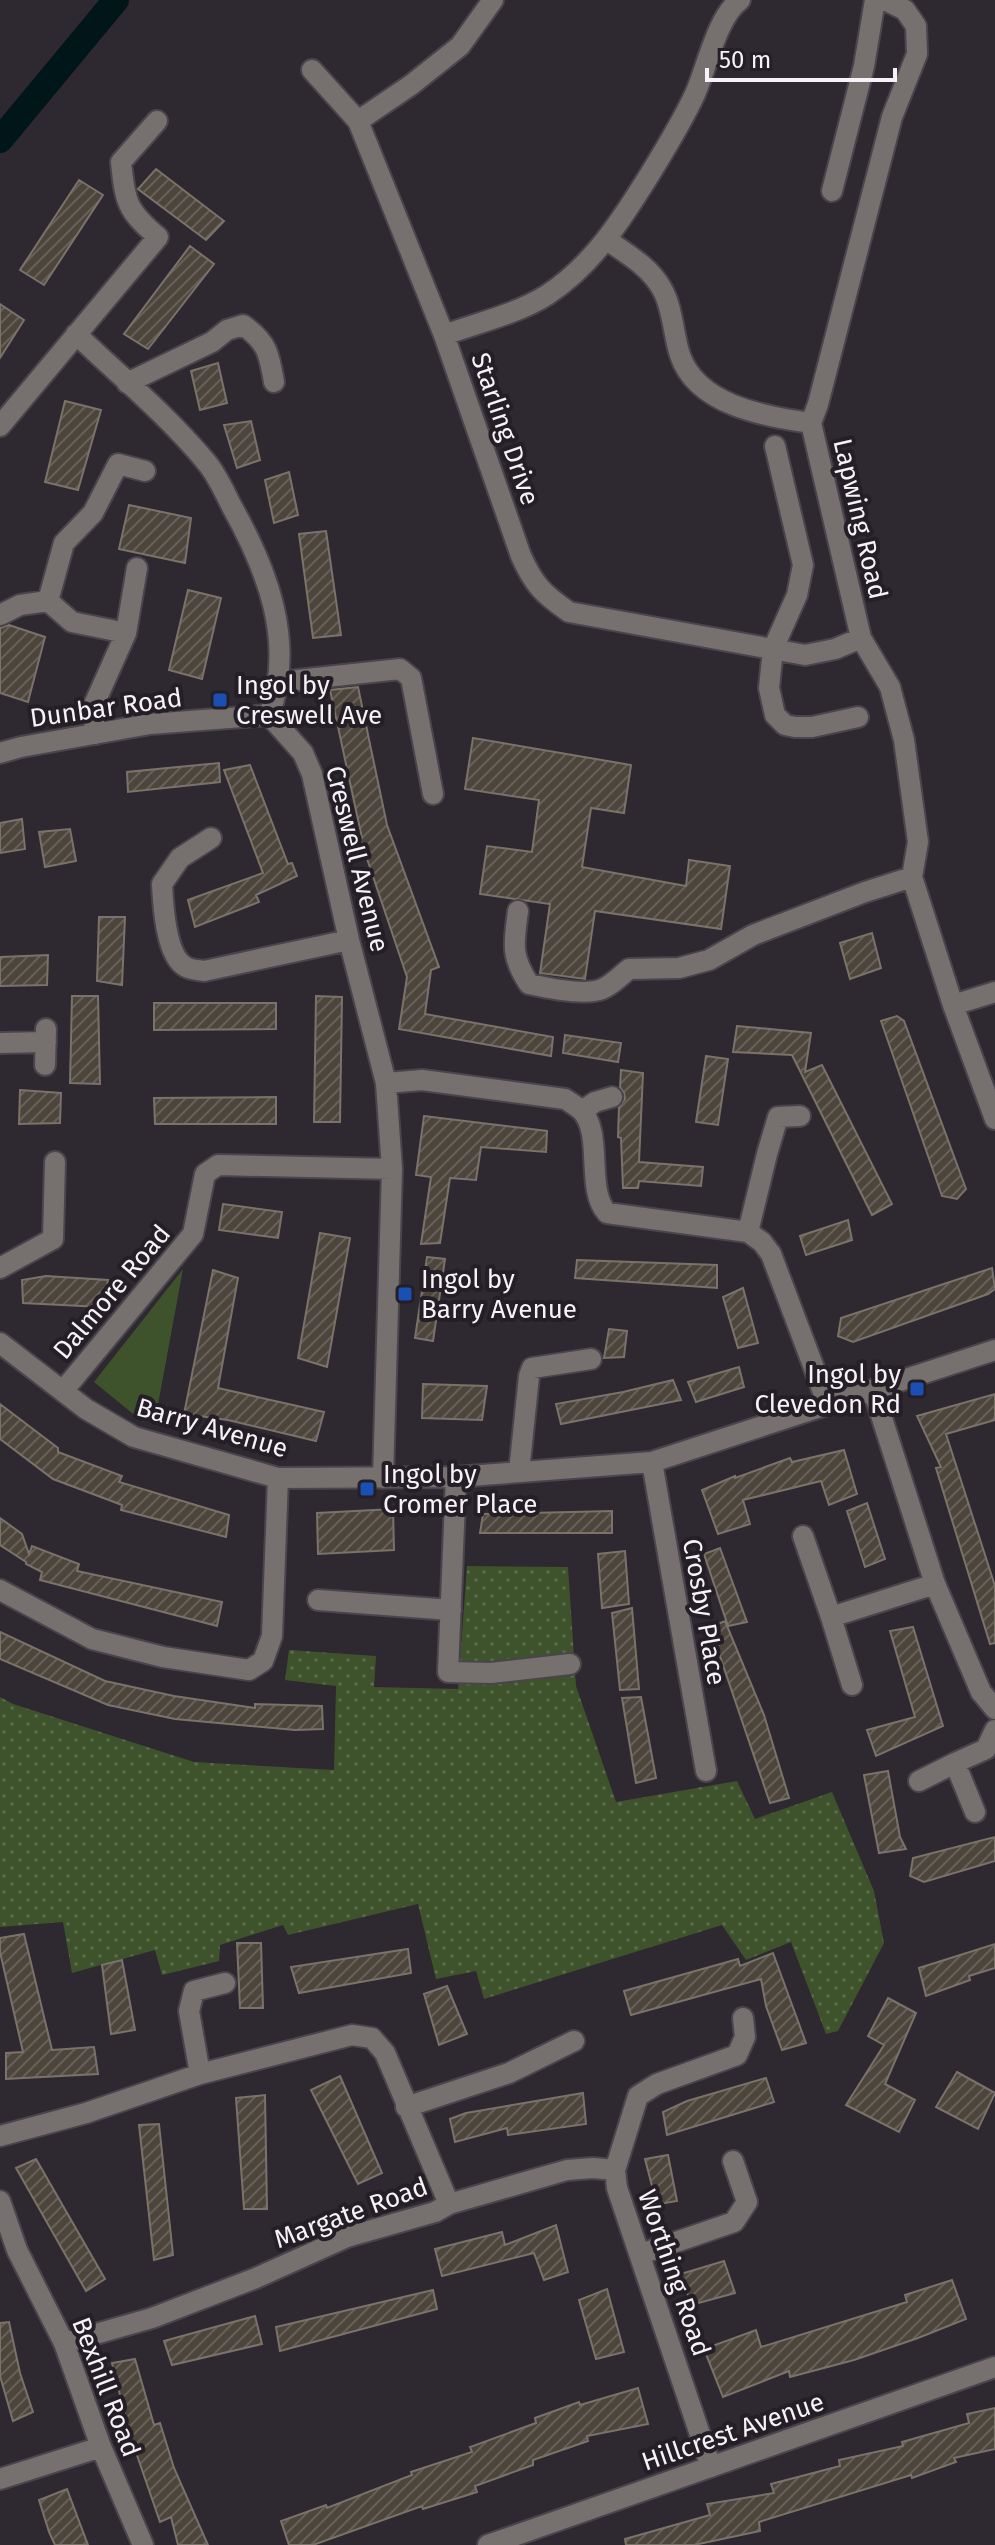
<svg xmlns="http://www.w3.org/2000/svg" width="995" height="2545" viewBox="0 0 995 2545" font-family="'Fira Sans',sans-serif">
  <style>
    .green { fill: #3e532b }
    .park { fill: url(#park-dots) }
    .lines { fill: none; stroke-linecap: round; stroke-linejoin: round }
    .canal { stroke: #001618; stroke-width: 26 }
    .building { fill: url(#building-hatch); stroke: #797369; stroke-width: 2 }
    .minor-casing { stroke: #4a444c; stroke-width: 24 }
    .minor { stroke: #76716f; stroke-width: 20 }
    .transit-dot { fill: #1a4fb4; stroke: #241e26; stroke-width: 3 }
    .labels { text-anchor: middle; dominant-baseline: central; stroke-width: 8; stroke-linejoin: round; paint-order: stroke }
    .street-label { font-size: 26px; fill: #f6f2f8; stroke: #241e26 }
    .poi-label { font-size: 26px; fill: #f6f2f8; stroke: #241e26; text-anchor: start }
  </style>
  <defs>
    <pattern id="park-dots" width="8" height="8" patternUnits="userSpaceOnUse" patternTransform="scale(2)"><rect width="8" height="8" fill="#3e532b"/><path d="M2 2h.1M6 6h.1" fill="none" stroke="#5a6c4a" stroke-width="1.8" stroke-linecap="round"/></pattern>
    <pattern id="building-hatch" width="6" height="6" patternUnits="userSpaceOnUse" patternTransform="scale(2)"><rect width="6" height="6" fill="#4b453c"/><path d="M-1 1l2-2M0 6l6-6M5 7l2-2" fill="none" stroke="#666059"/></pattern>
  </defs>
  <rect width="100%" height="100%" fill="#2e2830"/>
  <path class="green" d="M183,1269L157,1410L151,1420L143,1422L94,1382Z"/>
  <path class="park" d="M467,1566L568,1567L576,1686L616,1802L737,1781L755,1819L832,1792L874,1891L884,1943L838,2031L826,2034L791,1942L746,1960L722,1925L484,1999L476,1971L436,1979L418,1904L288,1935L283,1925L220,1945L219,1961L162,1975L155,1950L72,1973L63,1922L0,1927V1697L13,1704L194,1762L334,1770L336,1686L285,1680L289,1650L376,1656L374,1687L458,1689Z"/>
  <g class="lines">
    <path class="canal" d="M0,140L116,0"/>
  </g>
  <path class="building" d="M156,169L224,221L206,240L138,189Z
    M79,180L103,195L44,285L20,270Z
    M190,246L214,264L148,349L124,334Z
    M0,304L24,320L0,358Z
    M218,363L227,403L200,410L191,371Z
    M65,401L101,410L78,490L45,482Z
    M251,421L260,460L237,468L224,425Z
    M289,472L298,515L274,523L265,480Z
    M129,505L191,518L185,563L119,549Z
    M326,531L341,635L313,638L299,534Z
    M188,590L221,598L202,679L169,670Z
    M9,625L45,637L28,702L0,693V628Z
    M358,687L387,825L439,967L431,970L425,1014L553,1037L551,1056L399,1029L407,977L360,838H362L330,690Z
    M473,738L631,765L624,813L591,808L582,867L686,886L689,860L730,866L721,929L595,911L585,979L540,973L550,904L480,894L487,846L532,852L539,800L465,789Z
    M219,763L220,782L128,792L127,772Z
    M250,765L288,864L292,863L297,876L256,895L259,902L195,927L188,900L263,873L224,770Z
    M22,819L25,849L0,853V823Z
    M70,829L76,861L45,867L39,832Z
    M99,917H125L122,985L97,981Z
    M872,933L881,968L850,979L840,943Z
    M48,955L47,985L0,986V957Z
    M72,996H98L100,1084L70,1083Z
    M316,996L342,997L340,1122H314Z
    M154,1003H276V1029L154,1030Z
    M897,1016L904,1021L966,1189L957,1199L942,1196L881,1021Z
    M737,1026L811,1033L805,1072L822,1065L892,1204L872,1215L792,1055L733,1052Z
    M565,1035L621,1043L618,1062L563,1053Z
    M706,1056L728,1059L718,1125L696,1122Z
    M621,1070L643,1073L639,1162L703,1167L701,1186L639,1181L638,1188H623L621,1138L618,1137L619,1107L625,1099L624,1093L620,1087Z
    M20,1090L61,1093L60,1123L19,1124Z
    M276,1097V1124H155L154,1098Z
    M424,1116L547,1131L546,1152L481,1147L476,1180L450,1178L440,1243L421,1244L431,1177L416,1175Z
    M223,1204L282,1212L278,1238L219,1230Z
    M848,1220L852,1240L806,1255L800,1236Z
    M320,1233L350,1238L327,1367L298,1358Z
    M427,1257L445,1259L433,1341L415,1338Z
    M577,1260L717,1265V1288L575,1278Z
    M992,1268L995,1289L988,1294L853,1342L838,1336L841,1318Z
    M213,1270L238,1278L218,1388L324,1412L316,1441L228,1420L184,1414Z
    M46,1276L108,1280L101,1307L23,1303L22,1280Z
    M743,1288L758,1343L738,1348L723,1297Z
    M609,1329L627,1331L624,1357L604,1358Z
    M739,1367L744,1387L696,1402L688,1382Z
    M673,1380L681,1400L561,1424L556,1404L623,1392Z
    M423,1384L487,1386L482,1420L422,1418Z
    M995,1394V1420L946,1434L995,1586V1643L990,1644L936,1468L941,1467L917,1416Z
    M0,1404L58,1448V1452L122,1476L119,1482L229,1515L226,1537L121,1510L122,1505L53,1479L0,1439Z
    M844,1450L857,1494L829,1505L821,1481L743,1500L750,1524L718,1534L702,1490L735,1476V1478L790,1458L792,1462Z
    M867,1503L885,1559L865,1567L847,1511Z
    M393,1509L394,1550L318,1554L317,1513Z
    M612,1511V1533H480L483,1514Z
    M0,1518L22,1534L29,1554L32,1546L79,1564L77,1571L222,1602L217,1626L40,1580L42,1572L26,1564V1562L0,1545Z
    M720,1548L747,1622L728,1626L704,1554Z
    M625,1551L629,1604L602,1608L598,1554Z
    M632,1608L639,1689L620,1690L612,1613Z
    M725,1621L764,1715L789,1798L770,1803L710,1627Z
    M913,1627L943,1726L876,1756L867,1730L915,1717L890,1631Z
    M0,1632L105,1681L174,1696L255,1708V1704L322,1706L323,1729L295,1730L175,1719L108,1705L0,1659Z
    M641,1697L656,1778L636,1783L622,1698Z
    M888,1771L900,1837L906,1849L879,1853L864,1775Z
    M995,1837V1861L924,1882L910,1876L913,1858Z
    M24,1934L52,2050L94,2047L98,2074L6,2079V2053L23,2052L0,1952V1938Z
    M237,1943H261L263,2008H240Z
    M995,1944V1968L969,1976L970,1980L926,1996L919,1968Z
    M408,1949L411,1973L299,1993L291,1967Z
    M773,1953L806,2043L782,2050L766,2006L761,1979L631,2015L624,1991L738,1959L740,1966Z
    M122,1960L135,2030L111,2034L102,1965Z
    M447,1986L467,2034L439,2045L424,1994Z
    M888,1998L916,2013L885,2084L915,2100L899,2132L846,2105L884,2045L868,2036Z
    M957,2072L995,2093L978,2129L936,2107Z
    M340,2076L382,2173L358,2184L311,2090Z
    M766,2078L774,2102L667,2135L663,2112L687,2101Z
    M583,2093L586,2124L508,2135L507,2128L455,2142L450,2119L466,2113Z
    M265,2095L267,2209H244L236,2098Z
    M159,2124L173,2255L154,2260L139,2125Z
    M668,2155L677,2201L653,2205L652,2186L645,2159Z
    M36,2159L105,2279L86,2291L16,2168Z
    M556,2225L568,2272L544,2280L534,2253L442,2276L435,2249L502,2232L505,2245Z
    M724,2261L735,2293L691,2305L681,2274Z
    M952,2280L966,2319L918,2338L854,2360L790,2377L789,2371L723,2397L704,2349L756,2330L761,2347L907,2302L905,2295Z
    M607,2289L624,2352L596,2359L579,2300Z
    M433,2290L437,2309L280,2351L276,2327Z
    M255,2316L262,2344L172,2365L164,2341Z
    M9,2322L20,2373L33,2412L13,2421L0,2376V2323Z
    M135,2359L154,2425L160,2423L174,2468L208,2545H178L171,2517L160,2522L130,2435L112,2363Z
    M638,2388L648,2424L587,2436L588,2441L533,2460V2465L475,2486L477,2492L423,2509L422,2506L313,2545H289L281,2521L326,2505L327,2508L412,2475L411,2472L472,2452L470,2447L536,2423L535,2418L579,2402L580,2405Z
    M995,2408V2449L954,2458L956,2462L912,2478L911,2475L759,2522L760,2531L694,2545H626L625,2539L710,2515L707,2504L774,2493L771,2484L840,2466L839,2460L903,2446L902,2442L969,2423L967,2414Z
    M67,2489L88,2545H55L49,2532L39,2500Z"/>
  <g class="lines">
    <defs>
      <path id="minor" d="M885,0L905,10L916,26L917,54L892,117L818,404L811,423L861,638L890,687L904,740L918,842L912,877L953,1005L995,1119
        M312,70L358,121L444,335L521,556C534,585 543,594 569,612L805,655L835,649L861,638
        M358,121L411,85L460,46L493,0
        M832,191L864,66L875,0
        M607,240C627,254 650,267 662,289C673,308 673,334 680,355C697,406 765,416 811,423
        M76,334C120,376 168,416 207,463C217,475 224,491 231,505C267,569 296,643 269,715
        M444,335C477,323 517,314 547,295C593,265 622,219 650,174C666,148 682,122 695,94C707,67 717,17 740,0
        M127,383L212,342L227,330L243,325C267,342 269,353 274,382
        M0,426L158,237C127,211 125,202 121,162L157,121
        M775,446L803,565L797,595L773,649L769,688L775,715L785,725L795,727H812L858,717
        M48,601L64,543L93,513L118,464L145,471
        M0,615L20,605L48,601L72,622L126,633L92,709L96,734
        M126,633L137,568
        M279,682L400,669L411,678L433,794
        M269,715L303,753L312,774L349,940L386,1083L392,1169L383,1478
        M0,753L21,747L150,724L269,715
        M211,838L180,858L162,884C163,905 166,957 186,967C191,970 199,970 204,971L349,940
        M518,911C514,943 510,955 529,984C547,988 586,996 602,989C612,985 620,976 629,969L679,968L709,960L753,935L865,892L912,877
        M953,1005L995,992
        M0,1043L46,1042
        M45,1065L46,1029
        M386,1083L422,1080L565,1099C570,1102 576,1106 581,1110C604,1133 585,1189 607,1213L748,1232L762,1242L771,1254L828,1405
        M582,1111L595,1102L612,1097
        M748,1232L767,1154L778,1117L800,1116
        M0,1268L53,1239L55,1162
        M0,1343L86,1409L134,1437L278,1478L456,1477L652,1462L995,1350
        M873,1390L935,1584L981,1692L995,1709
        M63,1391L193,1234L205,1174L218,1165L392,1169
        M652,1462L706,1771
        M519,1472L529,1376L532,1368L591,1359
        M456,1477L448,1672L491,1673L570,1664
        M803,1536L831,1617L935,1584
        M0,1590L92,1639L163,1657L249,1670L263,1661L272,1636L278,1478
        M318,1600L451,1610
        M831,1617L852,1685
        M955,1763L986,1749L995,1730
        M919,1781L955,1763L975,1812
        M200,2074L189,2011L194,1991L225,1983
        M406,2107L509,2073L574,2041
        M0,2136L86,2113L200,2074L352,2035L372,2038L385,2053L449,2204
        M0,2201L17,2250L64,2343L101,2447L143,2545
        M641,2254L734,2222L747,2202L733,2161
        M64,2343L152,2318L256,2278L347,2237L435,2212L449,2204L567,2170L593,2168L615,2170
        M711,2467L617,2188L615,2170L638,2096L657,2084L737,2055L745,2037L743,2018
        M0,2479L101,2447
        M488,2545L995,2367"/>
    </defs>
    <use href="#minor" class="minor-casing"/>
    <use href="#minor" class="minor"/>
  </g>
  <g class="transit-dot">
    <rect x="212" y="692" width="16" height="16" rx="4"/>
    <rect x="397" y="1286" width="16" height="16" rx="4"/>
    <rect x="909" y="1381" width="16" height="16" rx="4"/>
    <rect x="359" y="1481" width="16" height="16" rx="4"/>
  </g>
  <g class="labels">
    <g class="street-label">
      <text transform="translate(505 429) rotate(71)">Starling Drive</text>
      <text transform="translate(860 519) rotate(77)">Lapwing Road</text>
      <text transform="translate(106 708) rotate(-8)">Dunbar Road</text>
      <text transform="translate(357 859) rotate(76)">Creswell Avenue</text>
      <text transform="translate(112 1292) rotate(-50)">Dalmore Road</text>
      <text transform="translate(212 1428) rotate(16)">Barry Avenue</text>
      <text transform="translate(704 1612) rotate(80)">Crosby Place</text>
      <text transform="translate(351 2213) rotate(-20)">Margate Road</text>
      <text transform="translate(674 2273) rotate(71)">Worthing Road</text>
      <text transform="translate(106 2387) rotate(69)">Bexhill Road</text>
      <text transform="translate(733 2432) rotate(-19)">Hillcrest Avenue</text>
    </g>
    <g class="poi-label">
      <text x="236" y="685">Ingol by<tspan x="236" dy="30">Creswell Ave</tspan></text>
      <text x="421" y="1279">Ingol by<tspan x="421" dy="30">Barry Avenue</tspan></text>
      <text x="901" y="1374" text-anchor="end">Ingol by<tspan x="901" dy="30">Clevedon Rd</tspan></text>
      <text x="383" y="1474">Ingol by<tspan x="383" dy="30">Cromer Place</tspan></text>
    </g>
  </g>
  <path d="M707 68v12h188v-12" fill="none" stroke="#f6f2f8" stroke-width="4"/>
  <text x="719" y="68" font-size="24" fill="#f6f2f8" stroke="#241e26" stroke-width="6" paint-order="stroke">50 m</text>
</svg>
